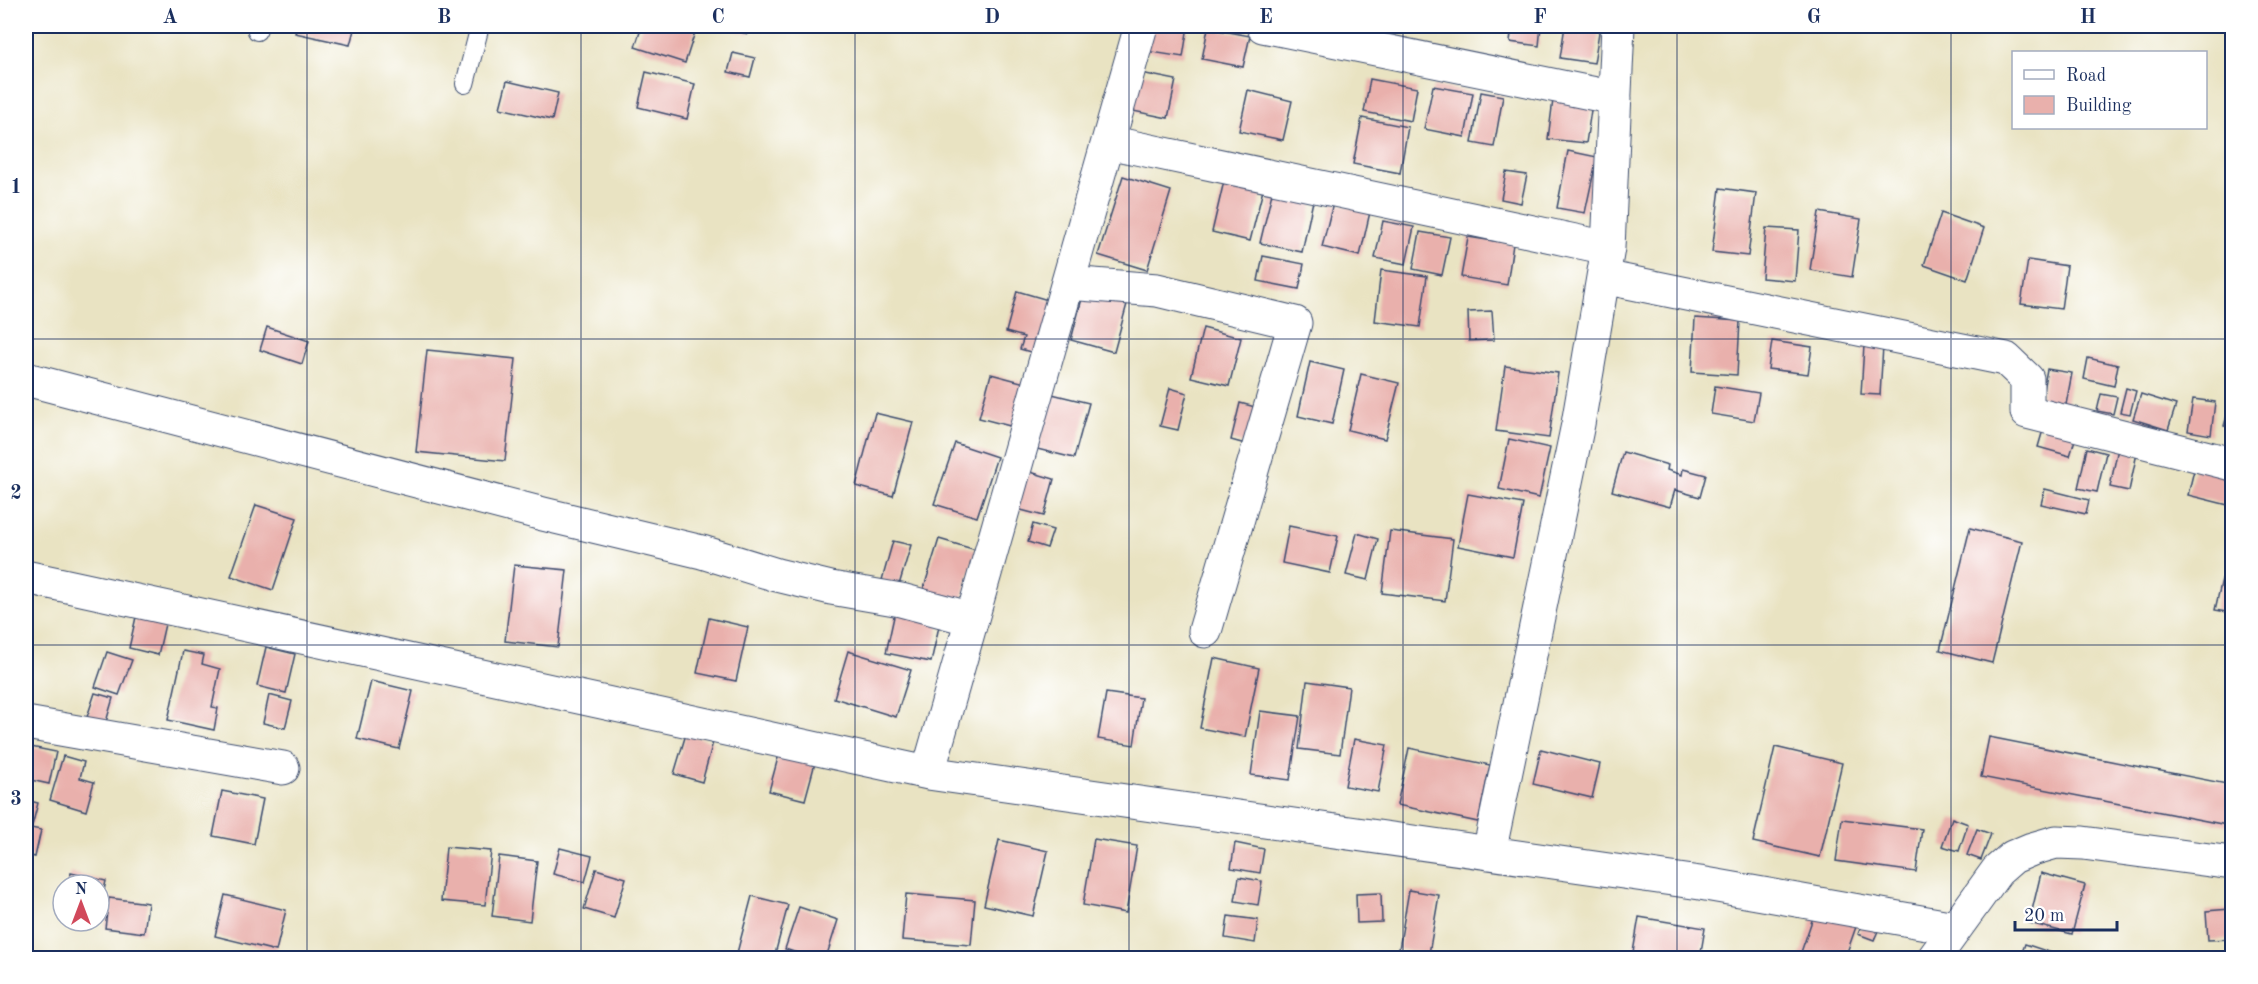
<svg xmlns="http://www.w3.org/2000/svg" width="2258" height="984" viewBox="0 0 2258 984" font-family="'Old Standard TT',serif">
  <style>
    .building { fill: #e9b0ac }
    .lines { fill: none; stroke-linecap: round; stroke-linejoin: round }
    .service-casing { stroke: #3a4a6d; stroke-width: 20 }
    .minor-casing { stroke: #3a4a6d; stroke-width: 35 }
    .tertiary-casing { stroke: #3a4a6d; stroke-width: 35 }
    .service { stroke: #fff; stroke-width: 18 }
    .minor { stroke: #fff; stroke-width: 33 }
    .tertiary { stroke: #fff; stroke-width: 33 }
    .grid { fill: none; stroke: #1b2f5e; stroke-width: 1.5; stroke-opacity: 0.55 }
    .neatline { fill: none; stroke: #1b2f5e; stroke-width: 2 }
    .grid-label { font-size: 20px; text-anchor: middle; font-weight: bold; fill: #1b2f5e }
  </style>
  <rect width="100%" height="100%" fill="#fff"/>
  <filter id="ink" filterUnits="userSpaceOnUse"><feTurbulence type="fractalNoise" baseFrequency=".0167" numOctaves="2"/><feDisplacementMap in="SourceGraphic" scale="12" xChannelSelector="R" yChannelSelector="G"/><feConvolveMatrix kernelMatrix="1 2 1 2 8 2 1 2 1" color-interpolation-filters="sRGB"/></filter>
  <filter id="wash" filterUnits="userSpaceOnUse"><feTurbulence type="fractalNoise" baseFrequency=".008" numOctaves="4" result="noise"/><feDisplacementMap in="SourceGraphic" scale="24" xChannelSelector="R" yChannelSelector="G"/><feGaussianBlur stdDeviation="1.35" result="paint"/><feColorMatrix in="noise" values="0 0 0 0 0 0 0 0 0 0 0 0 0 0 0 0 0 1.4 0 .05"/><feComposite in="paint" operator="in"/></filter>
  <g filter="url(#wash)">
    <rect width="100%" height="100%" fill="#e9e3c2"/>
    <g id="blocks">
      <path class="building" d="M297,26H355L350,45L295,33Z
        M642,26H684L696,29L685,63L635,47Z
        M720,26H750L748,34Z
        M1149,26H1188L1183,57L1145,51Z
        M1417,26H1454L1453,33L1417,28Z
        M1512,26H1541L1539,46L1510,42Z
        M1565,26H1600L1594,63L1560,58Z
        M1208,28L1250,36L1243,67L1202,59Z
        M733,53L755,58L750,77L728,72Z
        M646,72L695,84L687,119L638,107Z
        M1141,73L1176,80L1168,118L1133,111Z
        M1370,79L1417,88L1411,121L1364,112Z
        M507,81L558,93L552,120L500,108Z
        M1433,86L1473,93L1465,137L1424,129Z
        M1248,90L1292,101L1283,140L1239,131Z
        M1481,92L1503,96L1494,147L1472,143Z
        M1554,92L1593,97L1586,143L1548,139Z
        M1362,118L1408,127L1400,173L1353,164Z
        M1568,151L1597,157L1585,213L1557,208Z
        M1506,172L1527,175L1521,203L1501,199Z
        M1123,176L1171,191L1147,270L1098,255Z
        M1224,181L1263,190L1250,241L1212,232Z
        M1720,188L1756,193L1748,256L1712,252Z
        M1272,193L1313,201L1302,252L1260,243Z
        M1333,203L1370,212L1360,256L1322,247Z
        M1819,212L1861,219L1852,277L1810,270Z
        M1941,213L1984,228L1967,280L1924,265Z
        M1383,221L1414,227L1406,264L1375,258Z
        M1766,228L1799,230L1795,281L1762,278Z
        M1420,232L1450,237L1442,275L1413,269Z
        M1468,237L1513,244L1507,285L1461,277Z
        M1263,256L1304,264L1299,289L1258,281Z
        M2028,260L2067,266L2061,309L2021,304Z
        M1381,270L1427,276L1420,327L1375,321Z
        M1017,291L1055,302L1041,355L1020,349L1024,337L1006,332Z
        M1084,291L1127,304L1114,352L1071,340Z
        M1492,311L1494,340L1469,341L1468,312Z
        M1695,318L1740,321L1737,375L1692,372Z
        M267,327L309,341L302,364L260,350Z
        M1203,328L1241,338L1229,386L1191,377Z
        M1772,341L1812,347L1808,374L1768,369Z
        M1864,345L1883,346L1880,395L1861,394Z
        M427,350L516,359L505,461L416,452Z
        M2088,358L2118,365L2114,386L2084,379Z
        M1310,362L1344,370L1332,424L1298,416Z
        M1505,366L1558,373L1549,438L1496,431Z
        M2047,369L2072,373L2065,410L2040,406Z
        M991,374L1025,383L1014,427L979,418Z
        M1361,374L1399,383L1385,439L1348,430Z
        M1715,386L1759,393L1754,421L1711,414Z
        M1170,388L1187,393L1178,430L1160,426Z
        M2126,388L2136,391L2130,414L2120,412Z
        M1052,394L1089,403L1074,458L1037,449Z
        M2101,394L2117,397L2113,414L2097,411Z
        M2141,394L2176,405L2168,430L2133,419Z
        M2193,399L2215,402L2211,435L2188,431Z
        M1240,403L1259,408L1249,445L1231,440Z
        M2230,405L2232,406V428L2224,426Z
        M875,413L913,422L893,496L856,486Z
        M2045,423L2077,433L2070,456L2038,447Z
        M1509,439L1550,448L1539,498L1499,489Z
        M955,443L997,457L977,517L934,504Z
        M2087,448L2106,453L2097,492L2078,488Z
        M2118,448L2137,453L2129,491L2110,487Z
        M1623,452L1668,465L1667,470L1682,475L1683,469L1706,475L1700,497L1675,490L1670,507L1612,491Z
        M2195,466L2232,476V506L2188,495Z
        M1027,471L1054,479L1044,516L1017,509Z
        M2045,489L2089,500L2086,514L2041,504Z
        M1468,494L1523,504L1513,557L1458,546Z
        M256,505L297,518L273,590L231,576Z
        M1033,524L1053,530L1047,548L1028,542Z
        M1289,526L1338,536L1330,573L1282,563Z
        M1970,528L2022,541L1992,663L1940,650Z
        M1390,531L1453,539L1445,601L1382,593Z
        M1357,533L1378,539L1368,580L1346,575Z
        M939,539L976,550L960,605L922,594Z
        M893,541L911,545L899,585L882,580Z
        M514,565L567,570L558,647L505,641Z
        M2222,579L2232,581V613L2215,610Z
        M895,612L940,622L931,662L886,653Z
        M136,617L165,624L158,655L129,648Z
        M709,618L748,627L736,681L697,673Z
        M266,647L295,654L286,693L257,686Z
        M183,651L204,655L202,664L220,669L212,707L218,708L214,730L168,720Z
        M848,651L911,670L896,717L834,698Z
        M107,652L132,660L119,695L95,687Z
        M1214,658L1259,668L1245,737L1200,728Z
        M371,681L413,691L399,749L357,739Z
        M1307,681L1349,687L1340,754L1299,749Z
        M95,693L113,698L106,722L87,717Z
        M1106,693L1141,698L1134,745L1098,739Z
        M269,695L292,701L285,728L263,723Z
        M1260,711L1300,716L1290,780L1251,775Z
        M686,734L713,742L702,782L674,774Z
        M1989,737L2232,785V826L1981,777Z
        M1354,739L1387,745L1378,792L1345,786Z
        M26,746L56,752L49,784L26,779Z
        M1775,747L1842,763L1820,857L1753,842Z
        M1409,748L1490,765L1478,822L1397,805Z
        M1541,749L1600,764L1592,798L1533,784Z
        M779,754L815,763L805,800L769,791Z
        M63,756L84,762L80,778L94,782L86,811L50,800Z
        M222,791L263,799L254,844L213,836Z
        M26,800L38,803L32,826L26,825Z
        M1952,818L1968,824L1959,851L1942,846Z
        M1842,819L1922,829L1916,872L1836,861Z
        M26,827L41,830L35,857L26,855Z
        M1977,829L1991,834L1981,860L1967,855Z
        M1094,839L1137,846L1126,913L1083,905Z
        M999,840L1048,851L1033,916L984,905Z
        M1235,843L1264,849L1260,873L1231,868Z
        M446,847L491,851L485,905L441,901Z
        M560,848L592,856L585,882L553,874Z
        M499,856L537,861L530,921L492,916Z
        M596,869L626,878L614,918L584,909Z
        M71,873L106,881L100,908L99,885H68Z
        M2041,873L2085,885L2072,934L2029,923Z
        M1239,877L1262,881L1258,905L1235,901Z
        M1409,890L1439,895L1429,954L1399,949Z
        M1381,893L1382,922L1357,923L1356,894Z
        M906,894L975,900L971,945L902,940Z
        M225,895L286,910L276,951L215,936Z
        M752,896L788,905L774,958H760L737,953Z
        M109,898L148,903L144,933L105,928Z
        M799,907L838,920L826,958H813L785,949Z
        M1816,909L1857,924L1845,958H1799Z
        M2230,909L2232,939L2208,940L2206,911Z
        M1228,916L1258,920L1255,943L1225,938Z
        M1865,916L1882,922L1874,940L1858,934Z
        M1639,917L1705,928L1700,958H1632Z
        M2025,944L2052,953L2050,958H2020Z"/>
    </g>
  </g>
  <g filter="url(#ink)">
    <use href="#blocks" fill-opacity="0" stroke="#3a4a6d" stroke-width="1.5"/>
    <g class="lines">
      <defs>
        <path id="service" d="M257,31L259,26
          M465,84L480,26"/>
        <path id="minor" d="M1263,26L1615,98
          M1108,142L1608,248
          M1603,277L2006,359L2027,379V412L2232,464
          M1068,283L1157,290L1295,323L1205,631
          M26,379L543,514L702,552L777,575L831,588L901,600L972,619
          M26,577L928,773L1700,883L1955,928
          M26,723L283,768
          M928,773L1141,26
          M1489,853L1578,424L1608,248L1618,26"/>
        <path id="tertiary" d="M1934,958L1997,871L2013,857L2032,849L2056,842L2083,843L2232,863"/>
      </defs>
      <use href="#service" class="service-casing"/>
      <use href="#minor" class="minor-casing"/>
      <use href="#tertiary" class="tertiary-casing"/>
      <use href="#service" class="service"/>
      <use href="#minor" class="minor"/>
      <use href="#tertiary" class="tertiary"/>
    </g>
  </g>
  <path class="grid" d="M307,26V958M581,26V958M855,26V958M1129,26V958M1403,26V958M1677,26V958M1951,26V958M26,339H2232M26,645H2232"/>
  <rect width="2258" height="984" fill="none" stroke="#fff" stroke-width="66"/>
  <rect x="2012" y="51" width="195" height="78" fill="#ffffff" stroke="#a4acbf" stroke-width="1.5"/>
  <rect x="2024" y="70" width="30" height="9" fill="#ffffff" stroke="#a4acbf" stroke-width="1.5"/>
  <text x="2066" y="81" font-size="18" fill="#1b2f5e">Road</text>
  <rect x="2024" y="96" width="30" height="18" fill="#e9b0ac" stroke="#a4acbf" stroke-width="1.5"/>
  <text x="2066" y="111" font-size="18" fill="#1b2f5e">Building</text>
  <g transform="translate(81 903)"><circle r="28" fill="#ffffff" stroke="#a4acbf" stroke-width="1.5"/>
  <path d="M0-4.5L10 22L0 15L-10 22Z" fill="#d1495b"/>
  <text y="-9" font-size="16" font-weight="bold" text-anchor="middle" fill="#1b2f5e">N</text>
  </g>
  <path d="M2015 921v9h102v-9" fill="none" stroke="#1b2f5e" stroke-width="3"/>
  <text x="2024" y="921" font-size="18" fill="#1b2f5e" stroke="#ffffff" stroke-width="4.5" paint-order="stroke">20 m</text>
  <rect x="33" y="33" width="2192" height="918" class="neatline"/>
  <g class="grid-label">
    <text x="170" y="23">A</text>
    <text x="444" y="23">B</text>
    <text x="718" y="23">C</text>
    <text x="992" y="23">D</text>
    <text x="1266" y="23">E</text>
    <text x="1540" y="23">F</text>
    <text x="1814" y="23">G</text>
    <text x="2088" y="23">H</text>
    <text x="16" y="193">1</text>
    <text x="16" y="499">2</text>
    <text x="16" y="805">3</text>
  </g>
</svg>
